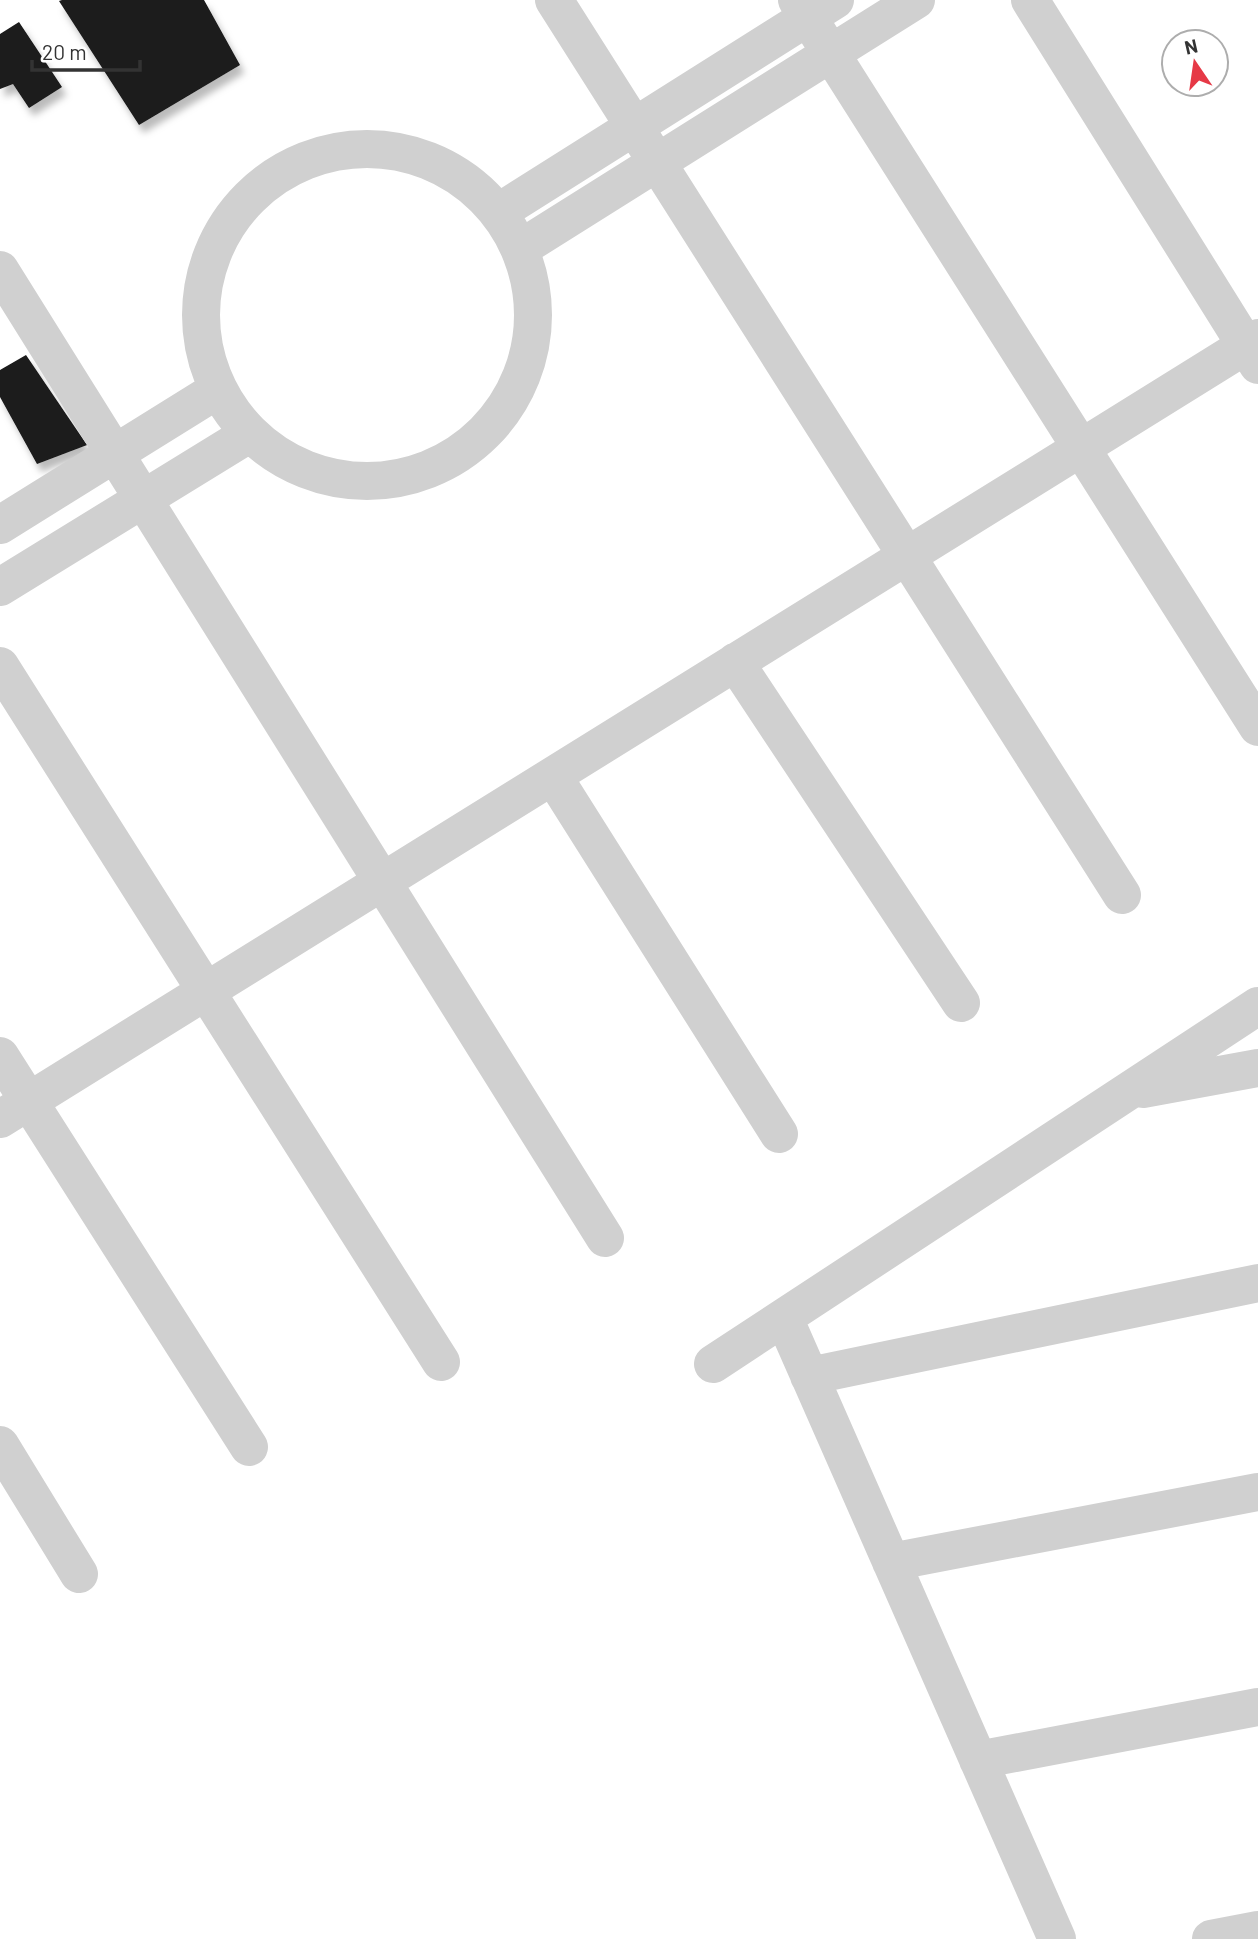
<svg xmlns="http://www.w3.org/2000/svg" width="1258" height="1939" viewBox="0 0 1258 1939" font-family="Barlow,sans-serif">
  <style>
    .building { fill: #1a1a1a; filter: url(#shadow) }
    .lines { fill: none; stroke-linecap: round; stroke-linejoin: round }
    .minor { stroke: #d0d0d0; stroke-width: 38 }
  </style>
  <defs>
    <filter id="shadow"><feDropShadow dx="4.5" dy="8" stdDeviation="3.5" flood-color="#0004"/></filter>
  </defs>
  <rect width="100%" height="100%" fill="#fff"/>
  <path class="building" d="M62,0H204L240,65L139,125L59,1Z
    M19,22L62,87L29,108L13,84L0,89V34Z
    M26,355L87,445L37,464L0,397V370Z"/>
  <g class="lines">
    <path class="minor" d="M554,0L1122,895
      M797,0L1258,727
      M1030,0L1258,365
      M201 315a166 166 0 1 1 332 0a166 166 0 1 1-332 0Z
      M499,212L835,0
      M521,248L916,0
      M0,270L605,1238
      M0,525L217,390
      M0,587L249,434
      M735,662L961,1003
      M0,666L441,1362
      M553,776L779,1134
      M0,1056L249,1447
      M1143,1089L1258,1068
      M0,1119L1258,338
      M784,1318L1057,1939
      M713,1364L1258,1006
      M809,1376L1258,1283
      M0,1445L79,1574
      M891,1562L1258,1492
      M978,1760L1258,1707
      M1211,1939L1258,1930"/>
  </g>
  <g transform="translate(1195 63) rotate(347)"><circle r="33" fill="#ffffff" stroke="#adadad" stroke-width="2"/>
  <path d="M0-5L12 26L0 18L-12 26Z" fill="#e63946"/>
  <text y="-10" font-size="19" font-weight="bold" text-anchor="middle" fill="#333333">N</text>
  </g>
  <path d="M32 60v10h108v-10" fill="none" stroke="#333333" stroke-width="3.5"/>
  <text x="42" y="60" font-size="21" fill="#333333" stroke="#ffffff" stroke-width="5" paint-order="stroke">20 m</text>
</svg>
